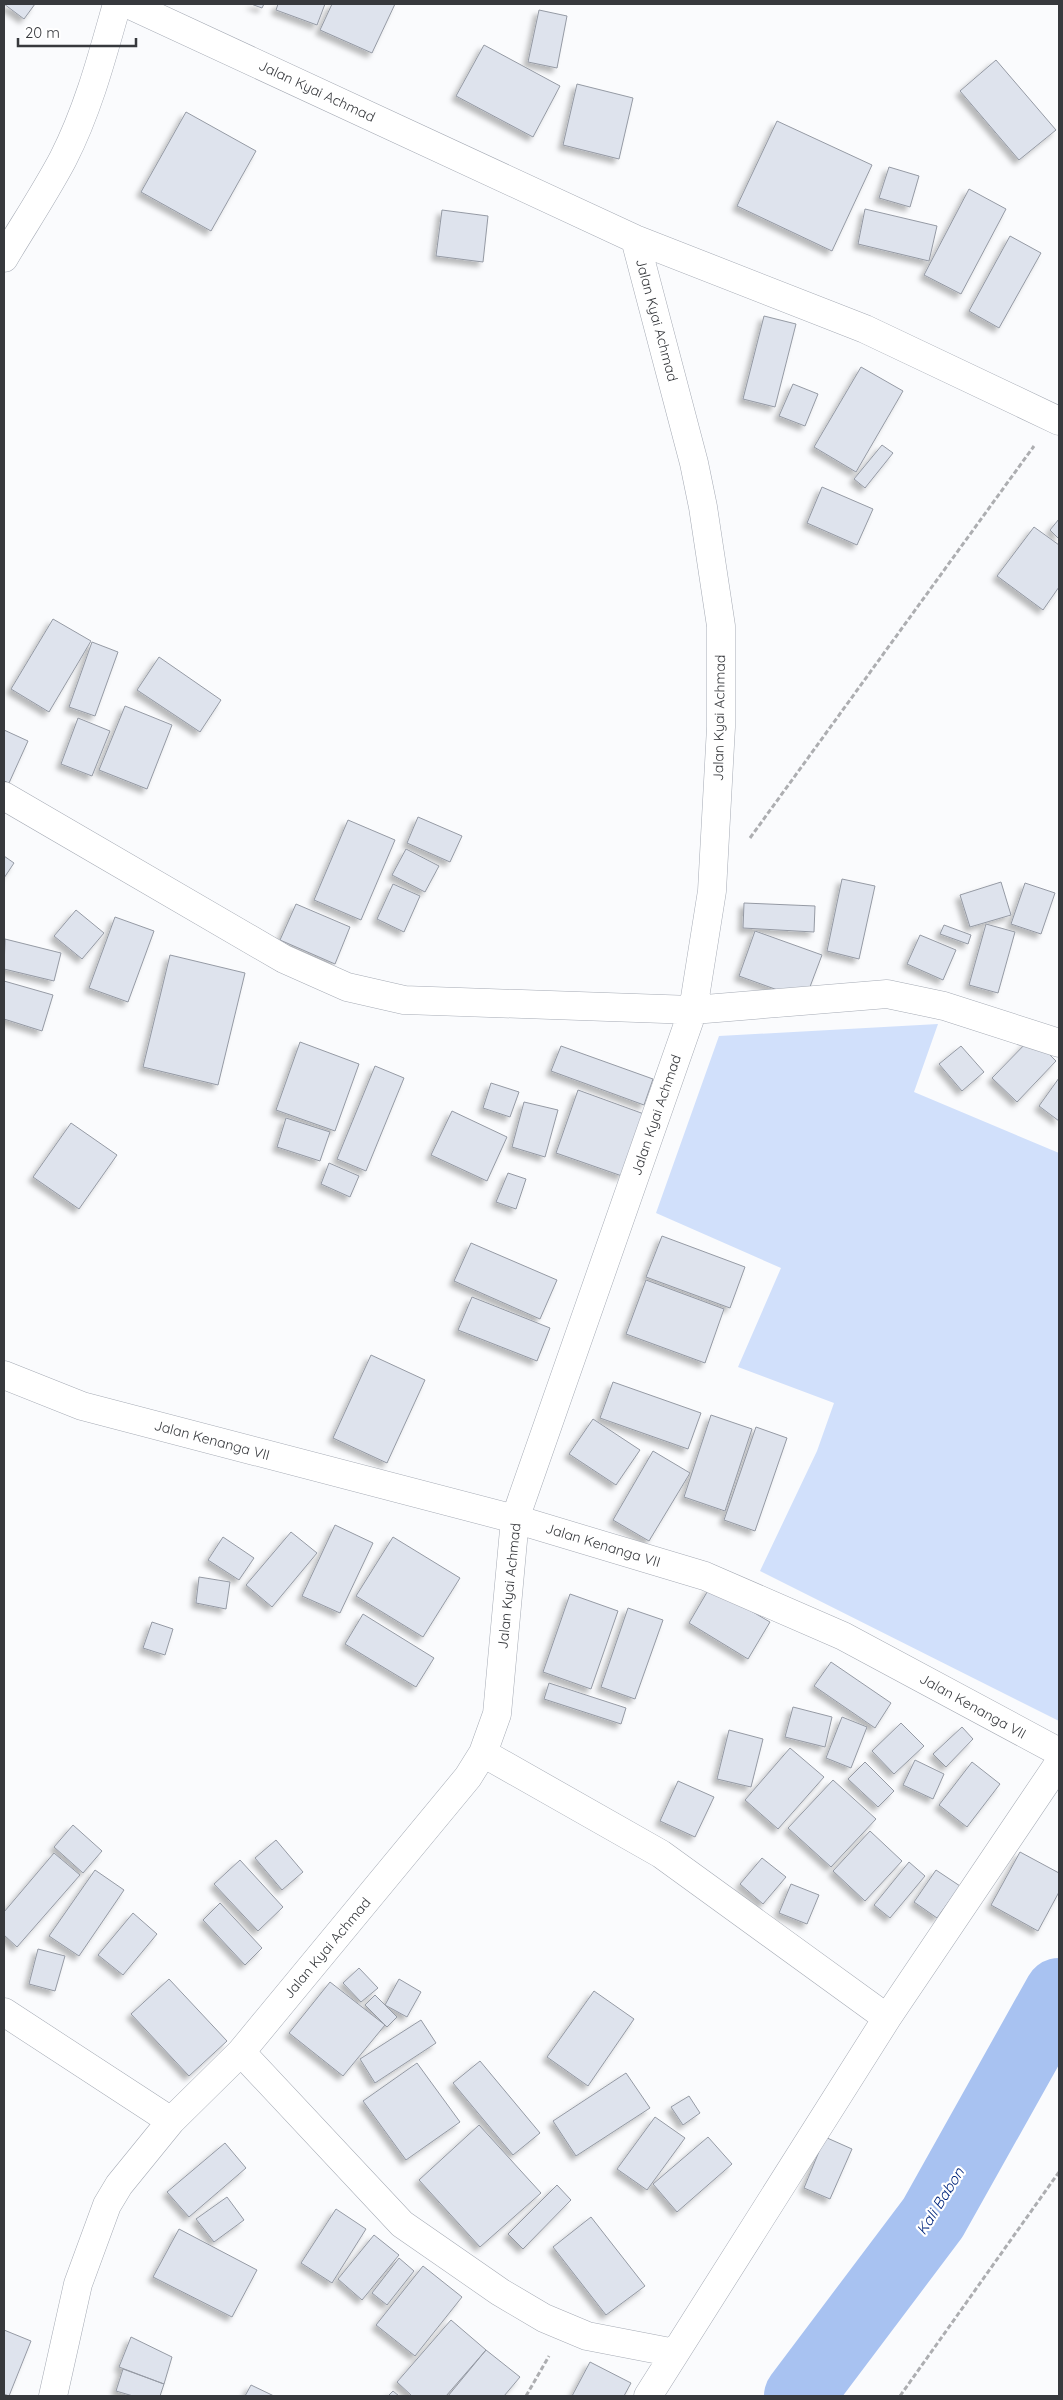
<svg xmlns="http://www.w3.org/2000/svg" width="1063" height="2400" viewBox="0 0 1063 2400" font-family="Quicksand,sans-serif">
  <style>
    .green { fill: #d1e0fb }
    .lines { fill: none; stroke-linecap: round; stroke-linejoin: round }
    .river { stroke: #a8c2f1; stroke-width: 70 }
    .building { fill: #dee3ed; stroke: #959aa4; filter: url(#shadow) }
    .minor-casing { stroke: #a6abb5; stroke-width: 29 }
    .path { stroke: #adaeb1; stroke-width: 3; stroke-dasharray: 5 2.5; stroke-linecap: butt }
    .minor { stroke: #fff; stroke-width: 28 }
    .labels { text-anchor: middle; dominant-baseline: central; stroke-width: 4.5; stroke-linejoin: round; paint-order: stroke }
    .street-label { font-size: 14px; fill: #37393d; stroke: #fff }
    .water-label { font-size: 15px; font-style: italic; fill: #02277d; stroke: #fff }
  </style>
  <defs>
    <filter id="shadow"><feDropShadow dx="-4.5" dy="4.5" stdDeviation="2.5" flood-color="#0004"/></filter>
  </defs>
  <rect width="100%" height="100%" fill="#fafbfd"/>
  <path class="green" d="M938,1024L914,1092L1059,1153V1721L760,1571L817,1451L834,1403L738,1367L781,1268L656,1213L719,1036Z"/>
  <g class="lines">
    <path class="river" d="M799,2396L933,2218L1059,1993"/>
  </g>
  <path class="building" d="M4,4H35L24,19Z
    M251,4H264L262,8Z
    M278,4H325L317,25L276,10Z
    M332,4H395L372,53L320,30Z
    M539,10L567,16L557,68L528,62Z
    M484,45L560,86L533,137L456,96Z
    M996,60L1056,130L1019,160L960,91Z
    M577,84L633,98L619,159L563,145Z
    M186,112L256,151L211,231L141,192Z
    M777,121L872,165L832,251L737,206Z
    M889,167L919,176L910,207L879,198Z
    M969,189L1006,209L961,294L924,275Z
    M865,209L937,226L929,261L858,244Z
    M442,210L488,216L483,262L436,256Z
    M1010,236L1041,253L999,328L969,311Z
    M764,316L796,324L775,407L743,399Z
    M861,367L903,391L856,472L814,447Z
    M793,384L818,394L805,426L779,416Z
    M882,445L893,453L865,488L854,479Z
    M822,487L873,509L857,545L807,523Z
    M1059,519V539L1050,530Z
    M1034,527L1059,545V587L1043,610L997,576Z
    M53,619L91,641L49,712L11,689Z
    M92,642L118,652L95,716L69,707Z
    M159,657L221,700L200,732L137,690Z
    M125,706L172,725L147,789L99,770Z
    M78,718L110,731L92,776L61,764Z
    M4,730L28,741L9,783L4,781Z
    M418,817L462,836L450,862L407,843Z
    M348,820L395,840L361,920L314,900Z
    M406,849L439,866L425,892L392,875Z
    M4,856L14,863L4,878Z
    M842,879L875,886L859,959L827,951Z
    M1001,882L1011,915L970,927L960,895Z
    M1025,883L1055,893L1041,934L1011,924Z
    M393,884L420,896L404,932L377,919Z
    M744,903L815,906L814,932L743,928Z
    M296,904L350,927L335,964L280,940Z
    M76,910L104,933L82,959L54,936Z
    M115,917L154,931L128,1002L89,988Z
    M986,924L1015,932L998,993L969,985Z
    M944,925L971,935L968,944L940,934Z
    M755,931L822,955L805,1000L739,976Z
    M920,935L956,950L943,980L907,964Z
    M5,939L61,953L54,981L4,969Z
    M170,955L245,973L218,1085L143,1067Z
    M4,981L53,995L42,1031L4,1019Z
    M1032,1037L1056,1061L1017,1102L992,1078Z
    M300,1042L359,1064L335,1131L276,1110Z
    M561,1046L653,1079L644,1105L551,1071Z
    M961,1046L984,1072L962,1091L939,1064Z
    M375,1066L404,1078L366,1171L337,1159Z
    M1059,1078V1121L1039,1106Z
    M491,1083L519,1092L510,1117L483,1108Z
    M578,1090L644,1114L622,1176L556,1153Z
    M524,1102L558,1110L545,1157L512,1147Z
    M452,1111L507,1137L487,1181L431,1155Z
    M286,1118L330,1132L320,1161L277,1147Z
    M71,1123L117,1155L79,1209L33,1177Z
    M329,1163L359,1176L350,1197L321,1184Z
    M508,1173L526,1179L516,1209L496,1202Z
    M662,1236L745,1267L730,1308L646,1277Z
    M471,1243L557,1280L540,1319L454,1281Z
    M646,1280L724,1309L705,1363L626,1334Z
    M472,1297L550,1328L537,1361L458,1330Z
    M371,1355L425,1380L387,1463L333,1438Z
    M613,1382L701,1413L688,1449L600,1418Z
    M711,1415L752,1429L725,1511L684,1497Z
    M593,1419L640,1450L616,1485L569,1454Z
    M756,1427L787,1438L755,1531L724,1520Z
    M653,1451L690,1473L649,1541L613,1520Z
    M335,1525L373,1543L340,1613L302,1596Z
    M291,1532L317,1553L272,1607L246,1585Z
    M223,1537L254,1558L239,1580L208,1560Z
    M393,1537L460,1578L423,1637L356,1596Z
    M199,1577L230,1582L226,1609L196,1603Z
    M710,1587L770,1622L748,1659L689,1623Z
    M570,1594L618,1611L591,1689L543,1672Z
    M628,1608L663,1620L635,1699L601,1687Z
    M363,1614L434,1658L416,1687L345,1644Z
    M152,1622L173,1629L165,1655L143,1648Z
    M831,1662L891,1703L875,1728L814,1686Z
    M549,1683L626,1708L621,1724L544,1699Z
    M793,1707L832,1717L825,1747L785,1737Z
    M842,1717L867,1727L851,1768L826,1758Z
    M901,1723L924,1746L894,1774L872,1751Z
    M962,1727L973,1739L946,1767L933,1754Z
    M729,1730L763,1739L751,1787L717,1779Z
    M790,1748L824,1777L778,1829L745,1800Z
    M915,1760L944,1774L933,1799L903,1785Z
    M865,1762L894,1791L878,1807L848,1779Z
    M972,1762L1000,1784L967,1827L939,1805Z
    M833,1780L876,1819L831,1867L788,1828Z
    M678,1781L714,1797L695,1837L660,1821Z
    M73,1825L102,1851L83,1873L54,1847Z
    M870,1831L902,1861L865,1901L833,1871Z
    M276,1840L303,1872L282,1890L255,1858Z
    M1020,1852L1059,1873V1892L1038,1931L991,1905Z
    M54,1853L80,1875L17,1947L4,1935V1912Z
    M762,1858L786,1877L763,1904L740,1884Z
    M240,1860L283,1907L258,1931L214,1884Z
    M909,1862L925,1876L890,1918L874,1905Z
    M95,1870L124,1890L79,1956L49,1936Z
    M936,1870L960,1886L937,1918L914,1902Z
    M791,1884L819,1895L807,1924L779,1913Z
    M220,1903L262,1948L245,1965L203,1920Z
    M133,1913L157,1934L123,1975L98,1955Z
    M38,1949L65,1956L55,1991L29,1984Z
    M359,1968L378,1988L361,2002L343,1983Z
    M169,1979L227,2041L189,2076L131,2014Z
    M399,1979L421,1992L407,2017L385,2005Z
    M330,1982L385,2025L343,2076L289,2033Z
    M594,1991L634,2019L588,2086L547,2057Z
    M375,1995L397,2017L387,2027L365,2005Z
    M421,2020L436,2043L375,2083L360,2059Z
    M480,2061L540,2133L513,2155L453,2083Z
    M417,2063L460,2122L406,2160L363,2101Z
    M626,2073L650,2108L576,2156L553,2121Z
    M689,2096L700,2113L683,2125L671,2107Z
    M655,2117L685,2138L647,2190L617,2169Z
    M479,2125L541,2193L480,2247L419,2180Z
    M708,2137L732,2164L677,2212L653,2184Z
    M825,2137L852,2149L830,2199L804,2188Z
    M225,2143L246,2168L189,2217L167,2192Z
    M557,2185L571,2200L523,2249L508,2234Z
    M227,2197L244,2220L214,2242L196,2219Z
    M336,2209L366,2229L332,2283L301,2263Z
    M591,2217L645,2286L606,2315L553,2247Z
    M179,2229L257,2270L232,2317L153,2277Z
    M374,2235L399,2255L362,2300L338,2279Z
    M399,2258L414,2271L387,2305L372,2293Z
    M423,2266L462,2297L415,2356L376,2325Z
    M451,2320L486,2350L446,2396H412L397,2382Z
    M4,2330L31,2341L9,2396L4,2394Z
    M131,2337L172,2357L164,2384L119,2367Z
    M486,2350L520,2377L504,2396H448Z
    M590,2362L631,2383L624,2396H572Z
    M123,2369L164,2384L160,2396H133L116,2391Z
    M251,2385L274,2396H245Z
    M393,2391L399,2396H388Z"/>
  <g class="lines">
    <defs>
      <path id="minor" d="M128,4L635,239L865,329L1059,421
        M4,258C23,226 45,193 63,159C88,110 102,57 117,4
        M4,796L284,959L347,987L404,1000L693,1010L887,994L944,1006L1059,1043
        M4,1375L82,1406L515,1519L705,1576L843,1636L1059,1752
        M483,1753L661,1854L887,2018
        M4,2012L171,2121
        M241,2052L402,2224L500,2292L544,2318L587,2336L675,2353
        M53,2396L78,2284L107,2205L119,2185L171,2121L241,2052L468,1777L483,1753L497,1714L515,1519L693,1010L712,891L721,727V626L703,507L694,463L635,239
        M648,2396L887,2018L1059,1763"/>
    </defs>
    <use href="#minor" class="minor-casing"/>
    <path class="path" d="M750,838L1034,446
      M526,2396L549,2356
      M900,2396L1059,2172"/>
    <use href="#minor" class="minor"/>
  </g>
  <g class="labels">
    <g class="street-label">
      <text transform="translate(317 91) rotate(25)">Jalan Kyai Achmad</text>
      <text transform="translate(657 320) rotate(75)">Jalan Kyai Achmad</text>
      <text transform="translate(719 718) rotate(-89)">Jalan Kyai Achmad</text>
      <text transform="translate(656 1115) rotate(-71)">Jalan Kyai Achmad</text>
      <text transform="translate(212 1440) rotate(15)">Jalan Kenanga VII</text>
      <text transform="translate(603 1545) rotate(17)">Jalan Kenanga VII</text>
      <text transform="translate(509 1586) rotate(-84)">Jalan Kyai Achmad</text>
      <text transform="translate(973 1706) rotate(29)">Jalan Kenanga VII</text>
      <text transform="translate(327 1948) rotate(-50)">Jalan Kyai Achmad</text>
    </g>
    <g class="water-label">
      <text transform="translate(940 2201) rotate(-58)">Kali Babon</text>
    </g>
  </g>
  <rect width="1063" height="2400" fill="none" stroke="#37393d" stroke-width="10"/>
  <path d="M18 38v8h118v-8" fill="none" stroke="#37393d" stroke-width="2.5"/>
  <text x="25" y="38" font-size="15" fill="#37393d" stroke="#ffffff" stroke-width="4" paint-order="stroke">20 m</text>
</svg>
